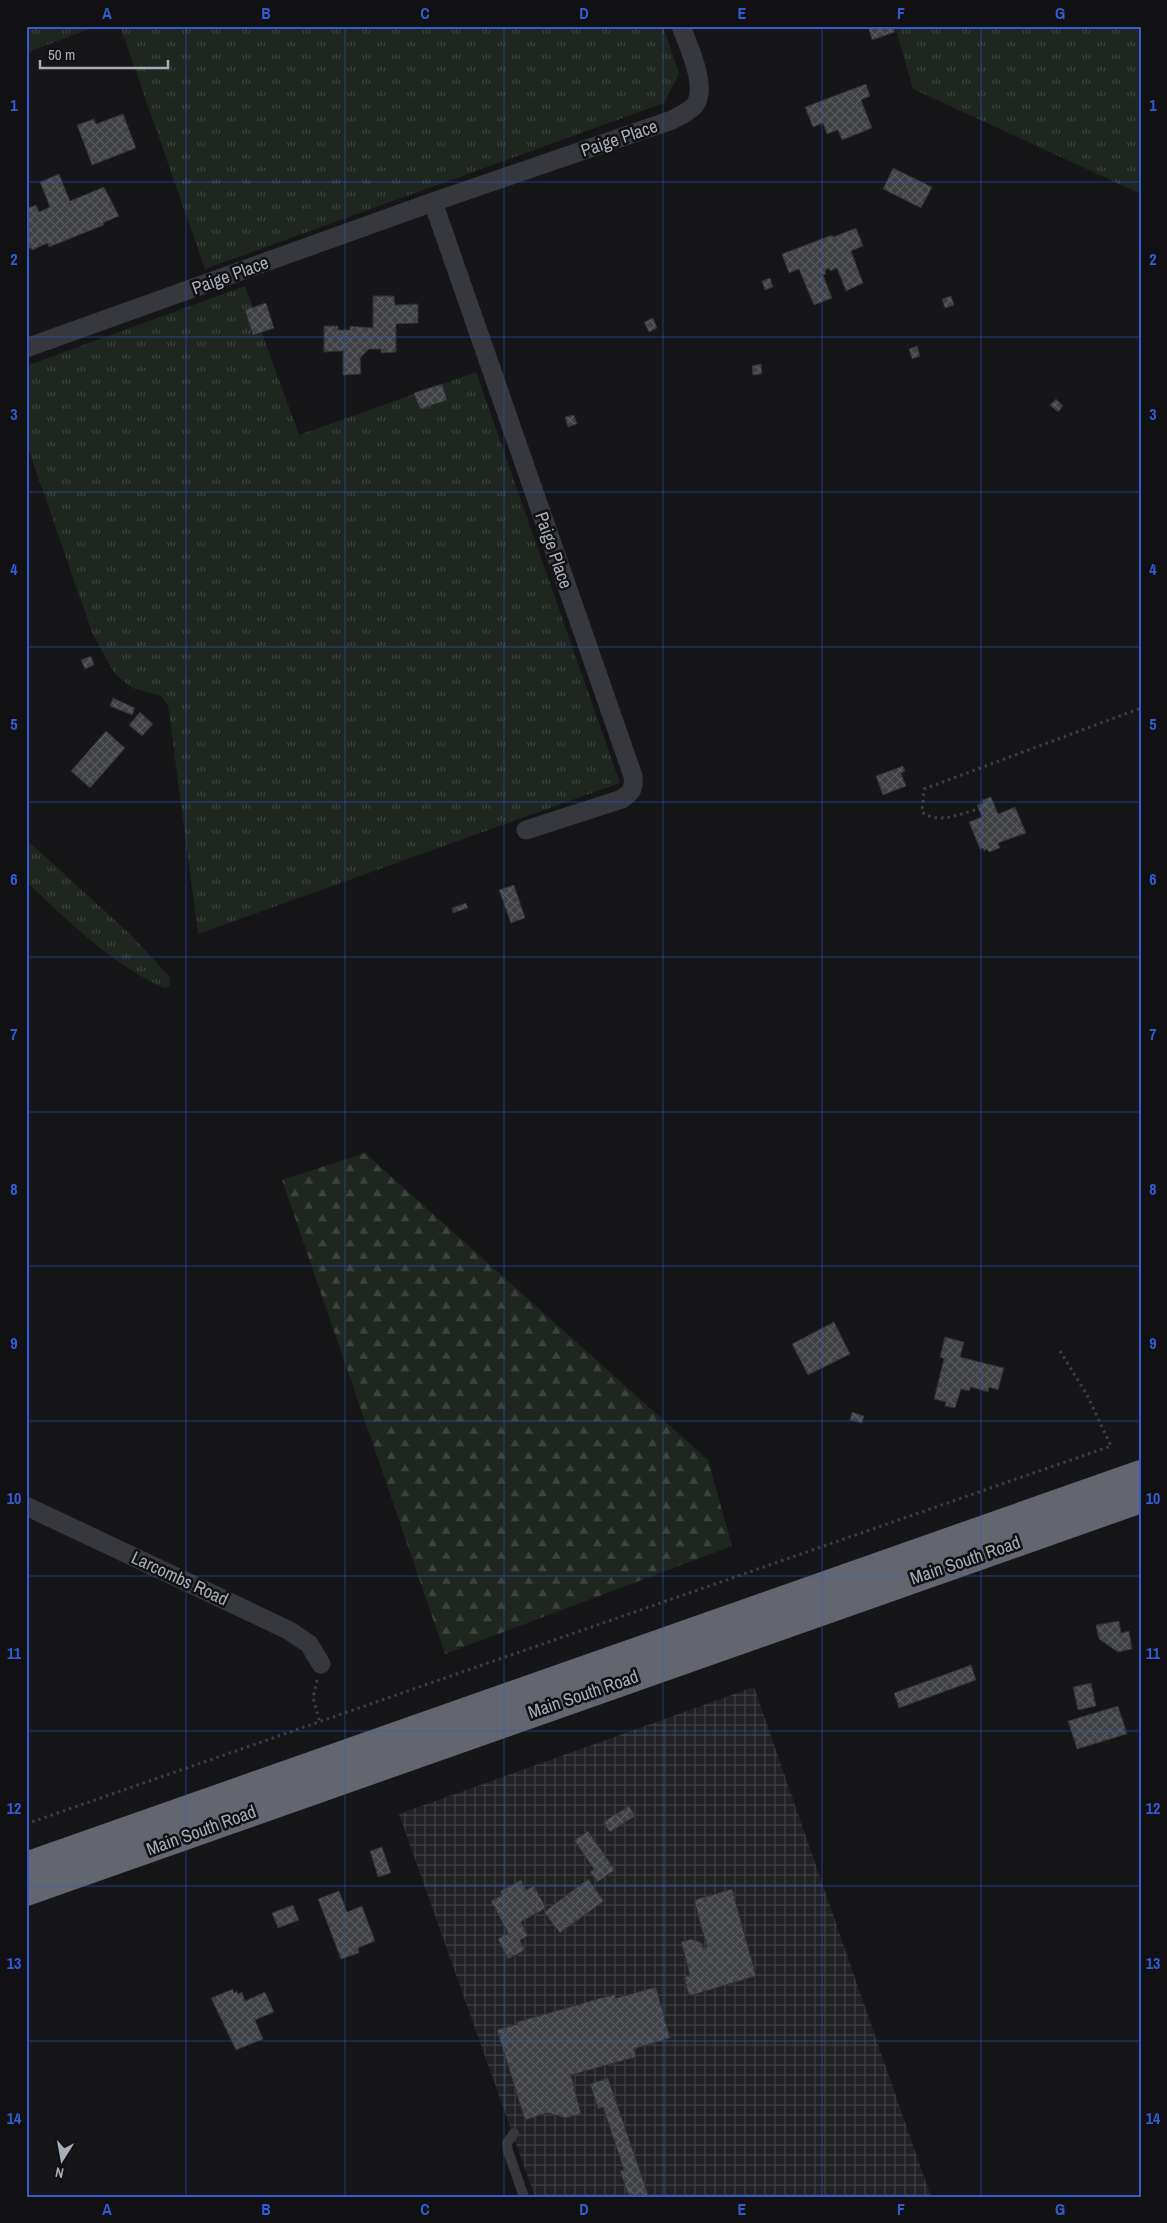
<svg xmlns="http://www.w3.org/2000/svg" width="1167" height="2223" viewBox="0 0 1167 2223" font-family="'Archivo Narrow',sans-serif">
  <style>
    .industrial { fill: url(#industrial-grid) }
    .grass { fill: url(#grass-tufts) }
    .forest { fill: url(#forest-firs) }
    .building { fill: url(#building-cross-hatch); stroke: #303034 }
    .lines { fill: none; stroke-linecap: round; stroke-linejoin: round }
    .path { stroke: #3d3f44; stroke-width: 3; stroke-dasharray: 2.5 4; stroke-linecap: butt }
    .lane { stroke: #37383d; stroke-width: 10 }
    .street { stroke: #37383d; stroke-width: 19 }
    .highway { stroke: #63666e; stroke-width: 28 }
    .grid { fill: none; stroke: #325cd3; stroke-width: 1; stroke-opacity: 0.55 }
    .labels { text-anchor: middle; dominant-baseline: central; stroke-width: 5; stroke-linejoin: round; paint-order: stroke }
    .street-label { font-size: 18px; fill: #a8adb8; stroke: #111113 }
    .neatline { fill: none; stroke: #325cd3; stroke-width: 2 }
    .grid-label { font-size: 16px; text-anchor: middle; font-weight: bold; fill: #325cd3 }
  </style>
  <defs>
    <pattern id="industrial-grid" width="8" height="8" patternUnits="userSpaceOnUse" patternTransform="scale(1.25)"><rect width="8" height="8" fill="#222225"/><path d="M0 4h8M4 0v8" fill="none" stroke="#3f3f43"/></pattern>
    <pattern id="grass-tufts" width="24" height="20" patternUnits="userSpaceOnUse" patternTransform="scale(1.25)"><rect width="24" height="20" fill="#1e261f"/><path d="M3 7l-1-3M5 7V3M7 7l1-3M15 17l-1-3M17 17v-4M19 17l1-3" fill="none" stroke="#3c433d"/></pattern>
    <pattern id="forest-firs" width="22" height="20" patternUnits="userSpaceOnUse" patternTransform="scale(1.25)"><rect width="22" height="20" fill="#1e261f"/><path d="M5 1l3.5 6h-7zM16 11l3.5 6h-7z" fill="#3c433d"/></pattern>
    <pattern id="building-cross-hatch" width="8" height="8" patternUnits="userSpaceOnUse" patternTransform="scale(1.25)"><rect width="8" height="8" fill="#404145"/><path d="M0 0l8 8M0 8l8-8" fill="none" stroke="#595a5e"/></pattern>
  </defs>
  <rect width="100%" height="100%" fill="#161618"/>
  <path class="industrial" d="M754,1687L931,2197H535L399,1814Z"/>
  <path class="grass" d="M26,26H97L26,53Z
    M120,26H663L679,74L664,103L205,269Z
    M895,26H1141V194L913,89Z
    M245,286L299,435L476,372L620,783L198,934L168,705L161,696L132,688L115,674L93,635L26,442V366Z
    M26,839L130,934L169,976L170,986L165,988C116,968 64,918 26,881Z"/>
  <path class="forest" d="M365,1153L708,1460L732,1546L445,1654L282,1180Z"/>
  <path class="building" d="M868,26H893L895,32L872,40Z
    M866,84L870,96L861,100L872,128L842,140L838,130L827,134L823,123L813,127L805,107Z
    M123,114L136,148L92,165L77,125L94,119L96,124Z
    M893,168L932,187L921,208L883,189Z
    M59,174L70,201L104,187L119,216L103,223L104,225L49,247L48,243L32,250L31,248L26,249V209L36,205L39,212L50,207L40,182Z
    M856,228L863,246L851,251L863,283L846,291L837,268L830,271L829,268L825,270L826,274L823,275L832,298L814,305L799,269L789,273L782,254L832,235L833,237Z
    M770,278L773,287L765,290L762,281Z
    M373,296H394L395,305L418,304V323L396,324V352L381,353V349H369L360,358L361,374L343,375V351L324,352V326H338V330H350V326L373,328Z
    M951,296L954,305L945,308L942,299Z
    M266,303L274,328L253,335L245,310Z
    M653,318L657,328L649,332L644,322Z
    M917,346L920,356L912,359L909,349Z
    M761,364L762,374L753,375L752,366Z
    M442,384L447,400L420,409L414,393Z
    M1056,399L1063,406L1058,412L1050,405Z
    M574,415L577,424L568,427L565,417Z
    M91,656L94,665L85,669L81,660Z
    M113,698L135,708L132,715L110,706Z
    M140,712L153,724L142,736L129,725Z
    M106,731L125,748L90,788L71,771Z
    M903,766L905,771L901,773L906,786L883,795L876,776Z
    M991,797L998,814L1015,807L1026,833L998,843L1000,848L989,852L987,849L984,851L983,848L980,849L969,822L982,817L977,805L983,803L982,800Z
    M514,885L525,918L511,923L499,890Z
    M466,903L468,908L453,913L452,908Z
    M834,1322L850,1354L808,1375L792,1344Z
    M945,1337L964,1342L960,1357L1004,1368L998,1390L989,1387L988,1392L971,1387L969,1391L961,1389L955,1408L945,1406L946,1402L934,1399L944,1359L940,1357Z
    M852,1412L864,1416L862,1423L850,1420Z
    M1119,1621L1121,1633L1129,1631L1132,1649L1118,1652L1099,1639L1096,1625Z
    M971,1665L976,1680L899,1708L894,1693Z
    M1091,1683L1096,1706L1078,1710L1073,1687Z
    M1118,1706L1127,1734L1077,1749L1068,1721Z
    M629,1806L635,1816L610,1832L603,1822Z
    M588,1831L615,1870L597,1882L590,1872L594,1869L574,1840Z
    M382,1847L391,1873L378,1877L370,1851Z
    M588,1879L604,1901L560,1933L544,1912Z
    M521,1880L526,1890L534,1886L546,1908L521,1922L528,1936L520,1940L525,1950L508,1959L498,1939L508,1933L491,1901L502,1895L500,1891Z
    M732,1889L756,1976L689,1996L684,1977L690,1975L681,1942L691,1939L702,1943L703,1948L707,1947L694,1900Z
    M339,1891L347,1912L362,1906L375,1941L358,1948L359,1953L341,1959L318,1899Z
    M293,1905L299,1920L278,1928L272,1913Z
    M656,1987L670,2038L634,2049L636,2057L571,2075L581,2114L566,2118L547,2113L525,2120L497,2030L517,2024V2022L615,1994L616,1998Z
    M233,1989L234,1993L237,1991L238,1994L242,1992L245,2001L265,1992L274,2012L255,2020L263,2039L236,2050L211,1998Z
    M608,2078L649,2197H629L620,2171L624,2170L603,2107L598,2109L590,2084Z"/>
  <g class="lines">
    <path class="path" d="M975,810C957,815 938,824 922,812L924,789L1141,708
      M317,1680L313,1698L320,1723
      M26,1824L1111,1446L1087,1395L1060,1351"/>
    <path class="lane" d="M514,2133L507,2143L508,2151L524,2197"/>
    <path class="street" d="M433,202L633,776C634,789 632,792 622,799L526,830
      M26,348L433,202L672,120C679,116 689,112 695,105C708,86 688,46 681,26
      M26,1506L288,1630L309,1644L321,1664"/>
    <path class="highway" d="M26,1866L1141,1474
      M26,1892L1141,1499"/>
  </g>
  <path class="grid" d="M186,26V2197M345,26V2197M504,26V2197M663,26V2197M822,26V2197M981,26V2197M26,182H1141M26,337H1141M26,492H1141M26,647H1141M26,802H1141M26,957H1141M26,1112H1141M26,1266H1141M26,1421H1141M26,1576H1141M26,1731H1141M26,1886H1141M26,2041H1141"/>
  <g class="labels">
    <g class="street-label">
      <text transform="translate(619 138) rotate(-19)">Paige Place</text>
      <text transform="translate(230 275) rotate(-20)">Paige Place</text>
      <text transform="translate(554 550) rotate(71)">Paige Place</text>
      <text transform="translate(965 1560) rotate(-19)">Main South Road</text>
      <text transform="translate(180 1578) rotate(25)">Larcombs Road</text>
      <text transform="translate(583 1694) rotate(-19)">Main South Road</text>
      <text transform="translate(201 1830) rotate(-20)">Main South Road</text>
    </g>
  </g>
  <rect width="1167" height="2223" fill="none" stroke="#111113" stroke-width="55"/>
  <g transform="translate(62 2160) rotate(191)" stroke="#111113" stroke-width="4" paint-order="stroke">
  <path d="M0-4L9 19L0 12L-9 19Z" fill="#a8adb8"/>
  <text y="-8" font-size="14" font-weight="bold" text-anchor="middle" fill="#a8adb8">N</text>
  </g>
  <path d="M40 60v8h128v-8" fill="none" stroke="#a8adb8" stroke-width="2.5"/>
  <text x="48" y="60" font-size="15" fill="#a8adb8" stroke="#111113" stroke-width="4" paint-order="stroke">50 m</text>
  <rect x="28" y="28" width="1112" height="2168" class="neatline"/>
  <g class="grid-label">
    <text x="107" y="19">A</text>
    <text x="266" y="19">B</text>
    <text x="425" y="19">C</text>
    <text x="584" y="19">D</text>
    <text x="742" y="19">E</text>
    <text x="901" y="19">F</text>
    <text x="1060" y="19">G</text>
    <text x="14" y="111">1</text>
    <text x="1153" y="111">1</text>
    <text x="14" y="265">2</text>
    <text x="1153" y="265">2</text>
    <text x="14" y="420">3</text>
    <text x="1153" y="420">3</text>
    <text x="14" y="575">4</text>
    <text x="1153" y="575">4</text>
    <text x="14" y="730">5</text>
    <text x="1153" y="730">5</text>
    <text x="14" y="885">6</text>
    <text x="1153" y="885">6</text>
    <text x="14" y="1040">7</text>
    <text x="1153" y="1040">7</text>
    <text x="14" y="1195">8</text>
    <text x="1153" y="1195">8</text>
    <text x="14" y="1349">9</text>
    <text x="1153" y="1349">9</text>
    <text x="14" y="1504">10</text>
    <text x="1153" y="1504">10</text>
    <text x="14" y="1659">11</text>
    <text x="1153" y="1659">11</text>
    <text x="14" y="1814">12</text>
    <text x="1153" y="1814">12</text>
    <text x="14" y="1969">13</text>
    <text x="1153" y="1969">13</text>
    <text x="14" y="2124">14</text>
    <text x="1153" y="2124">14</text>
    <text x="107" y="2215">A</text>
    <text x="266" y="2215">B</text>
    <text x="425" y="2215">C</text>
    <text x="584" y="2215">D</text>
    <text x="742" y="2215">E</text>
    <text x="901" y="2215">F</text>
    <text x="1060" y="2215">G</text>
  </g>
</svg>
